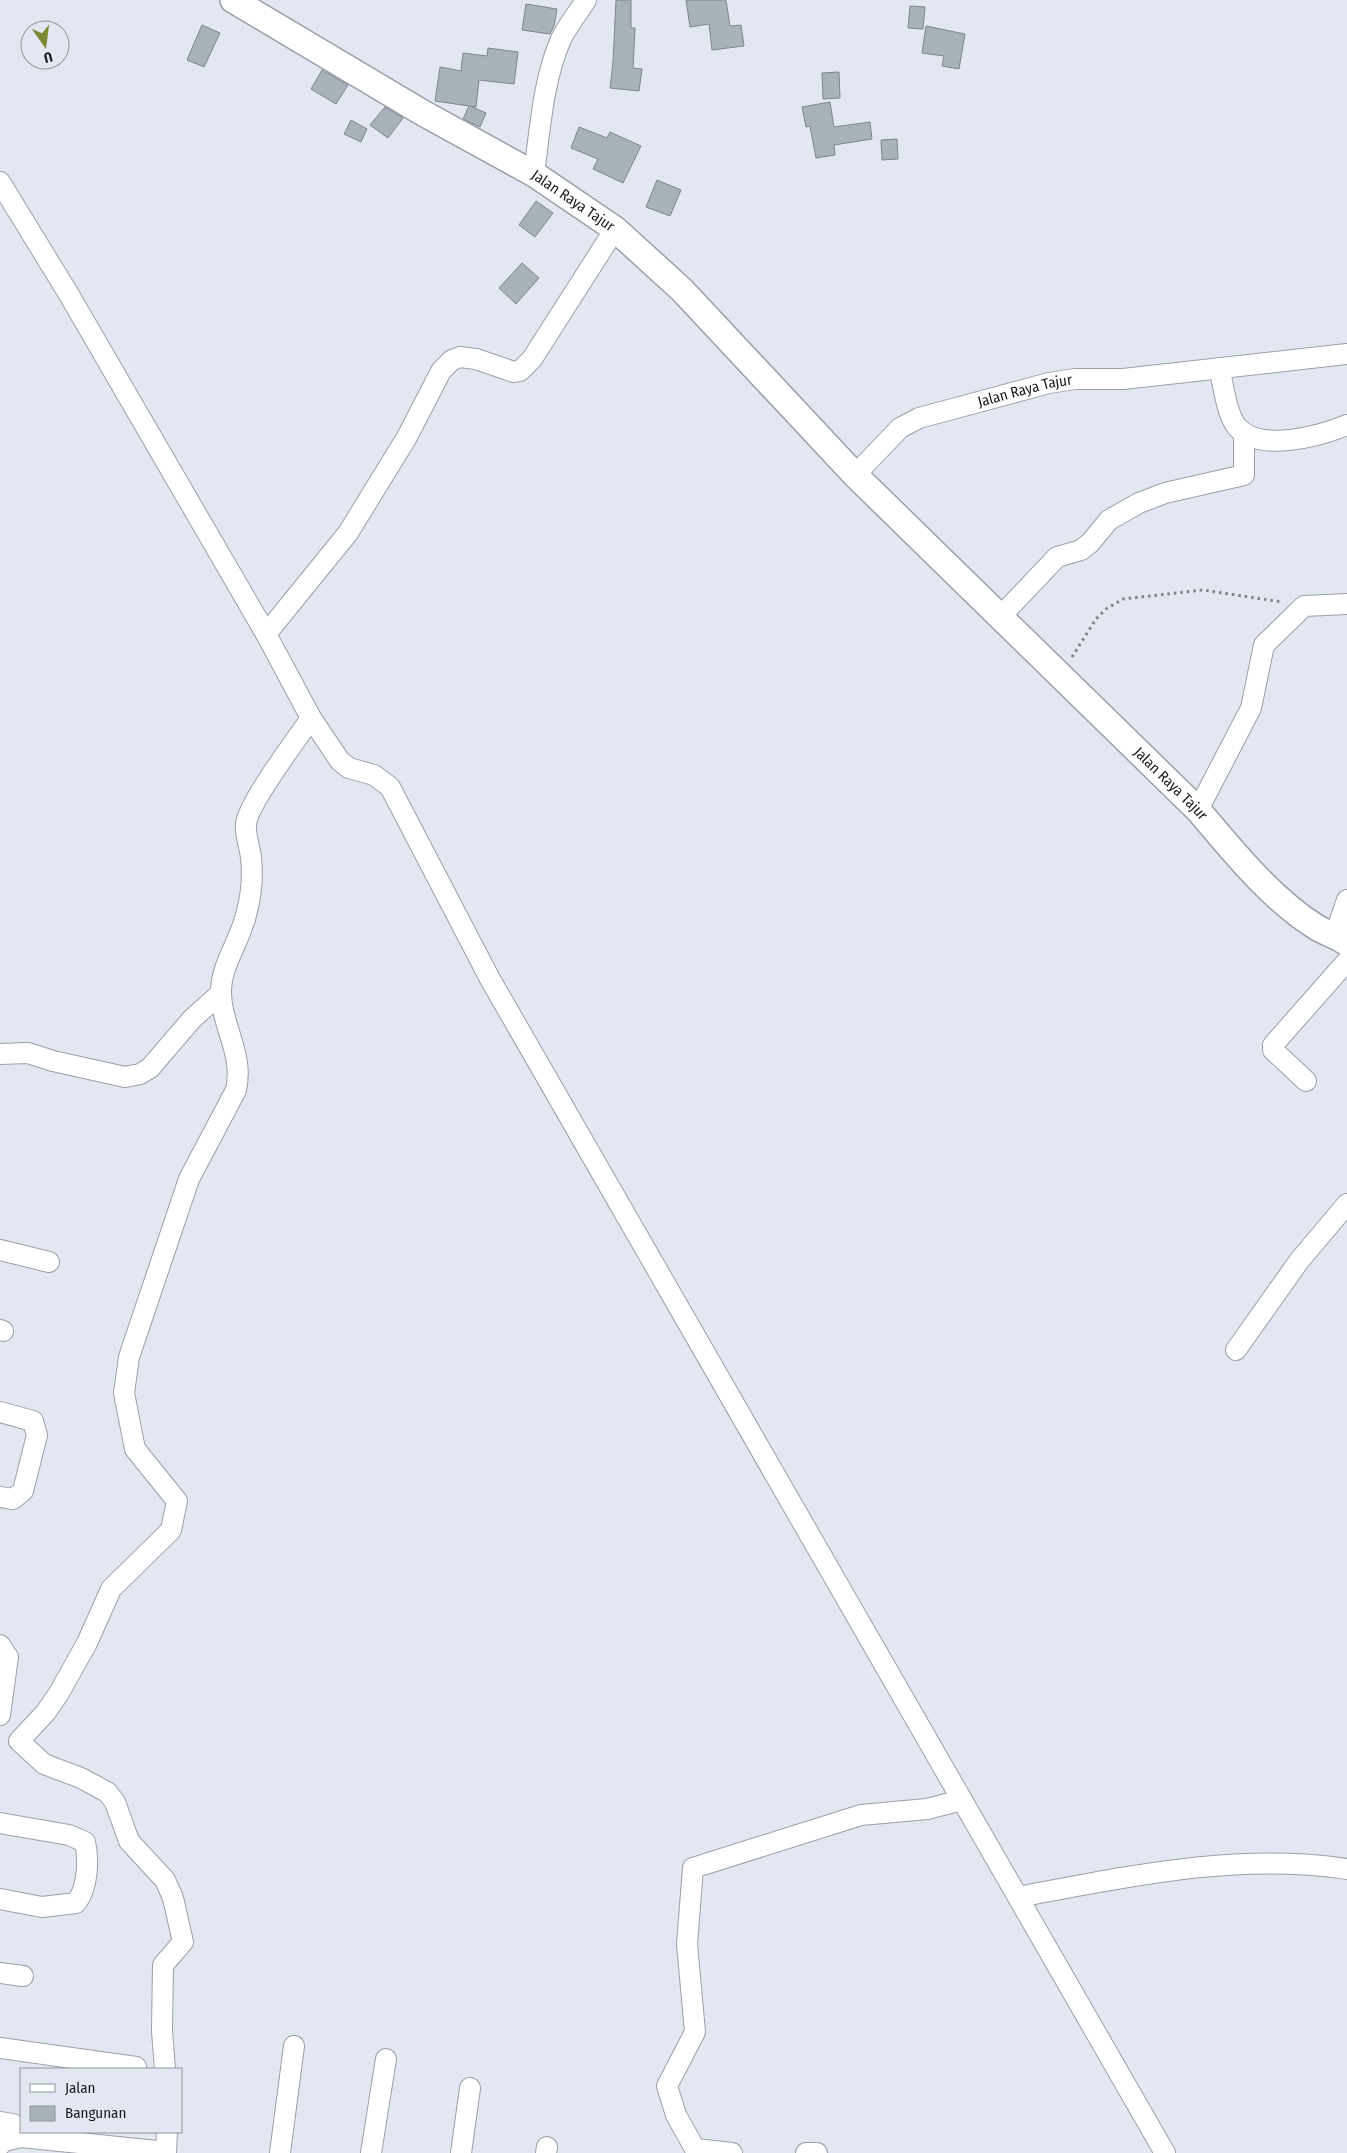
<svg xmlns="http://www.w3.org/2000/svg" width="1347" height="2153" viewBox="0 0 1347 2153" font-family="'Fira Sans Condensed',sans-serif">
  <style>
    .building { fill: #a7b2b9; stroke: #7c868d }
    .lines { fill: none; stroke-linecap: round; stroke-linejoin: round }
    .minor-casing { stroke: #9a9fa9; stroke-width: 22 }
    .major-casing { stroke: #9a9fa9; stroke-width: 28 }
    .path { stroke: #7f8289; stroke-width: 3; stroke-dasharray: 2.5 4; stroke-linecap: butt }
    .minor { stroke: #fff; stroke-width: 20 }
    .major { stroke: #fff; stroke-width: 25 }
    .labels { text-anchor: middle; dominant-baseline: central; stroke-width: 4.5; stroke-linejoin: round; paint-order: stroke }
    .street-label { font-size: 15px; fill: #191b1e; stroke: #e2e7f2 }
  </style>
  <rect width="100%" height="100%" fill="#e2e7f2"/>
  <path class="building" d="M616,0H631V28H635L633,68L642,69L639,91L610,88L613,62Z
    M686,0H726L730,26L741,25L744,46L712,50L709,24L690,27Z
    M526,4L557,9L554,26L550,34L522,30Z
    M910,6L925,7L923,29L908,28Z
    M202,25L220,33L204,67L187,60Z
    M926,26L965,34L959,69L942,66L944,56L922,53Z
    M488,48L518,52L514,84L479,80L476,107L470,106L486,113L480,127L463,119L469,106L435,101L440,67L461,71L463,53L487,56Z
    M322,70L348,85L336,104L311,89Z
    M839,72L840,98L823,99L822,73Z
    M830,102L834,127L870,122L872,139L834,145L835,155L816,158L810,126L806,127L802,107Z
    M385,107L403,118L388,138L370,125Z
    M351,120L367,129L361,142L344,134Z
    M579,127L607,138L610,132L641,146L623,183L593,169L598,159L571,148Z
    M897,139L898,159L882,160L881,140Z
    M657,180L681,190L670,216L646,207Z
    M536,201L553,213L535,237L519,225Z
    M522,263L539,278L516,304L499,288Z"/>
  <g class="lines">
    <defs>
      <g id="minor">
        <path d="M534,174C540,130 543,80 561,39C568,25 578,13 586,0"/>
        <path d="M0,182L68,293L266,634L311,718L340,761L349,768L374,775L390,787L490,979L1165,2153"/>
        <path d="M1219,368C1224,386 1226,413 1237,427C1260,453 1320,436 1347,425"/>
        <path id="s1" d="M855,475L900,428L919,418L1049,383L1075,379H1123L1347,354"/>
        <path d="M1000,617L1057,557L1081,550L1090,543L1109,520L1139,503L1165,493L1244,475V434"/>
        <path d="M266,634L348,533L407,437L441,371L452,360L460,357L476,359L514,372L520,371L532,359L615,229"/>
        <path d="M1198,810L1251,708L1264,645L1304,606L1347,604"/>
        <path d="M1335,935L1347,900"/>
        <path d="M0,1054L28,1053L53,1061L125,1077L140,1074L150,1068L192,1019L221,993"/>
        <path d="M1306,1081L1273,1050V1045L1347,961"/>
        <path d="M0,1250L49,1262"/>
        <path d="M0,1330L3,1331"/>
        <path d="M1236,1350L1299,1261L1347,1204"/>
        <path d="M0,1412L33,1421L37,1435L23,1491L13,1499L0,1497"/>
        <path d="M0,1645L8,1657L0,1715"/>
        <path d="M0,1823L69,1835L85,1842C89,1860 88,1888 76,1903L42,1907L0,1899"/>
        <path d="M1018,1897C1126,1877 1237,1852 1347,1869"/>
        <path d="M0,1973L23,1976"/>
        <path d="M0,2048L136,2067"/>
        <path d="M165,2069L162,2031L163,1965L183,1942L173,1898L165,1880L129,1841L115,1802L107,1792L81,1778L44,1764L19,1741L46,1712L59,1693L87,1643L111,1589L171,1530L177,1501L135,1449L124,1393L129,1357L189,1179L236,1090C244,1053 222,1028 221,994C220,966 240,941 246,915C251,897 253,876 251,858C250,847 245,836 246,824C248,803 297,739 311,718"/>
        <path d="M0,2122L13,2124"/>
        <path d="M0,2145L4,2141L21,2137L166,2152"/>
        <path d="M166,2153L167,2132"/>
        <path d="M280,2153L294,2046"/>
        <path d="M371,2153L386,2059"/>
        <path d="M461,2153L470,2088"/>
        <path d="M546,2153L547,2147"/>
        <path d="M732,2153L695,2149L676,2115L667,2086L695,2032L687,1944L693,1868L861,1815L927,1809L962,1800"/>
        <path d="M806,2153H817"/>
      </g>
      <g id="major">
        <path id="s2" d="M233,0L423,113L534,174L615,229L682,290L855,475L1198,810C1232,850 1271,899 1316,927C1326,933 1337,936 1347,943"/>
      </g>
    </defs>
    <use href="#minor" class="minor-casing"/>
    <use href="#major" class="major-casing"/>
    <path class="path" d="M1072,657L1096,619L1106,609L1123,599L1203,590L1282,602"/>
    <use href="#minor" class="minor"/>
    <use href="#major" class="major"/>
  </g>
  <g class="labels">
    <g class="street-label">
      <text stroke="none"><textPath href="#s2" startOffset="395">Jalan Raya Tajur</textPath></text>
      <text stroke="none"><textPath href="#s1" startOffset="196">Jalan Raya Tajur</textPath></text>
      <text stroke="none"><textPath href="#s2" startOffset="1231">Jalan Raya Tajur</textPath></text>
    </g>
  </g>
  <rect x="20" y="2068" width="162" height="65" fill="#e2e7f2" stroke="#92959d"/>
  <rect x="30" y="2084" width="25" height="8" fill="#ffffff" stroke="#92959d"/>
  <text x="65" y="2093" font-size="15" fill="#191b1e">Jalan</text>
  <rect x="30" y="2106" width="25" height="15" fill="#a7b2b9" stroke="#92959d"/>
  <text x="65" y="2118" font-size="15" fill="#191b1e">Bangunan</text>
  <g transform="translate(45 45) rotate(166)"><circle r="24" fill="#e2e7f2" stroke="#92959d"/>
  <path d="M0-4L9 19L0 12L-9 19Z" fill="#7d8835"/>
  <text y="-8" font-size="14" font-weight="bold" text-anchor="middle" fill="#191b1e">U</text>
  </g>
</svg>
